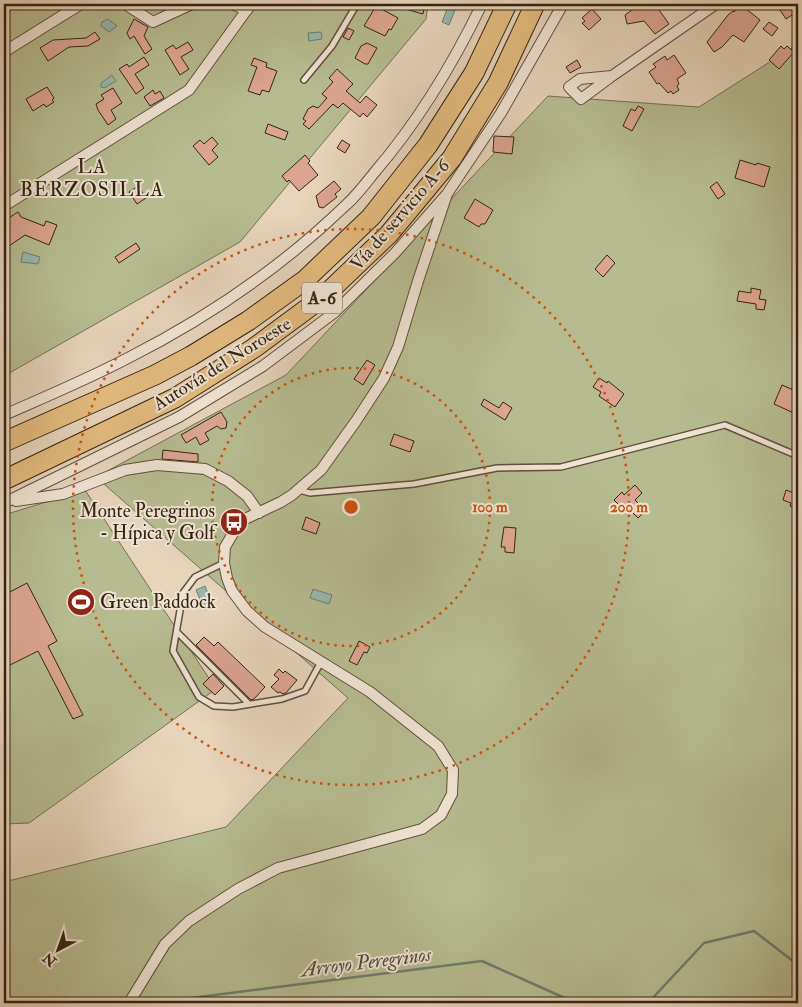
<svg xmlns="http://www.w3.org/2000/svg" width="802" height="1007" viewBox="0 0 802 1007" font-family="'IM FELL Double Pica',serif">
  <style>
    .green { fill: #b6bc90; stroke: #747050 }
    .water { fill: #96b8ae; stroke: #6e7d6f }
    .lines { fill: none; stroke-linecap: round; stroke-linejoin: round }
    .stream { stroke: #6e7d6f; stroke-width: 2.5 }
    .building { fill: #dca592; stroke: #332410 }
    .service-casing { stroke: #60503b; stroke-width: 8 }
    .minor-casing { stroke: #60503b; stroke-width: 12 }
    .motorway-casing { stroke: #332410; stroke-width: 21 }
    .service { stroke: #efe3d3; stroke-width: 5 }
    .minor { stroke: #efe3d3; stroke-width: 10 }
    .motorway { stroke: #e3ba7e; stroke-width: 19 }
    .ring { fill: none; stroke: #cd510d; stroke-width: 2.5; stroke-dasharray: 2.5 5 }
    .labels { text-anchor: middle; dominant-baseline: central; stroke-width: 4; stroke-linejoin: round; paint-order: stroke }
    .shield { fill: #efe3d3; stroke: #6b5d4a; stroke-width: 1 }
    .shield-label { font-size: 18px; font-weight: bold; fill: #332410 }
    .street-label { font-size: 19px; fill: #332410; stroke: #efe3d3 }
    .poi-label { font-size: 19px; fill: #332410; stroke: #efe3d3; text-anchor: end }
    .neighbourhood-label { font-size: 20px; letter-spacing: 1px; fill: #332410; stroke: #efe3d3 }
    .water-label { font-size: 20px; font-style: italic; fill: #4c4938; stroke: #efe3d3 }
    .centre { fill: #cd510d; stroke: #efe3d3; stroke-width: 2.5 }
    .ring-label { font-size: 15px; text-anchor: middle; font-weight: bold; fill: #cd510d; stroke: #efe3d3; stroke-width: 4; stroke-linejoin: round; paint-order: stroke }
  </style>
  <rect width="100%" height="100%" fill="#e6d4bb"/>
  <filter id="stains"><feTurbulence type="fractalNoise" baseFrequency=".004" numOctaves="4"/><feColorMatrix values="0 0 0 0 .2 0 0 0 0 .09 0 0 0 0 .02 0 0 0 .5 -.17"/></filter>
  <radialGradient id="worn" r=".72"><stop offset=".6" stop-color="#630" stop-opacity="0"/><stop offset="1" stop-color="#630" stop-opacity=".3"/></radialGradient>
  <path class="green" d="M4,4H428L426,19L240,242L4,376Z
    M798,44V1003H4V882L226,827L348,698L96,477L286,375L548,96L699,107Z
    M85,490L216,689L29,823L4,824V515Z"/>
  <path class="water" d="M448,7L455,10L449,25L442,22Z
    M108,19L117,26L109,32L101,26L102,22Z
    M321,32L322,39L309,41L308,33Z
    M112,75L116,81L104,88L101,87V83Z
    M23,252L40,257L38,264L21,262Z
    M205,586L213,607L205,610L196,590Z
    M313,589L332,595L329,604L310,598Z"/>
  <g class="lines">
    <path class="stream" d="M55,1003L64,998L119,1003
      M152,1003L482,961L576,1003
      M648,1003L704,943L754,931L798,965"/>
  </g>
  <path class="building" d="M395,4H425L423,14L395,6Z
    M640,4H655L669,24L655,34L644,21L627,24L625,15Z
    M740,4L760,20L744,42L733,35L722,47L714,52L707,42L728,15L733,11L734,12Z
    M776,4H798V24L792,15L786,19Z
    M376,6L398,18L391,30L389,29L385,36L364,26Z
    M592,9L601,19L589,30L582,23L585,21L582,18Z
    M134,19L148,27L144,36L152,49L145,54L134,36L130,39L127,33Z
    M769,22L778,28L772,36L763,29Z
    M348,28L354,31L349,40L343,37Z
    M95,32L100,39L88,46L69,47L48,61L40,48L53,40L86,38Z
    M188,42L193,50L181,57L189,69L180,75L165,50L173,45L176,49Z
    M367,43L377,48L368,64H365L355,58L361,46Z
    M781,46L784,49L787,46L794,52L779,69L769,60Z
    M674,55L686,73L677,79L679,84L677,86L679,90L673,94L671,91L668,93L659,83L657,84L649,72L656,67L653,64L665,56L667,60Z
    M144,57L149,65L135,74L144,88L136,94L119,69L127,64L129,67Z
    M254,58L267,63L266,67L277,71L269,92L262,90L260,95L248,91L257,67L251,65Z
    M577,60L581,67L570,73L566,67Z
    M337,69L353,84L346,91L360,103L366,96L377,105L367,117L363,113L360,117L343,103L338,108L333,104L309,129L303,124L306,121L303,119L308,109L313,106L318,108L327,98L322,94L333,82L329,78Z
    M47,87L54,98L52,100L54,102L46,107L44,104L33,111L26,99Z
    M113,88L122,103L111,110L116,119L108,125L98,110L96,104L104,99L101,95Z
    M153,90L155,94L160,91L164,98L150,106L144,97Z
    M638,106L644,109L632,131L623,126L631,109L635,111Z
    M268,124L288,132L285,140L265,133Z
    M494,136L514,137L512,154L493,152Z
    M212,137L218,144L212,150L218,157L209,165L193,146L200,140L204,144Z
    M342,140L350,145L345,153L337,148Z
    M305,155L310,161L308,163L318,175L299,191L289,180L287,182L282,176Z
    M740,160L756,165L757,163L770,167L764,187L735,178Z
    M334,181L341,189L335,194L337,197L323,208L319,207L316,196Z
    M717,182L725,194L718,199L710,187Z
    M138,186L146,198L137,204L129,192Z
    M475,199L493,210L485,224H481L479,227L464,218Z
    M18,212L21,217L44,226L46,221L57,225L49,245L25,235L9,246L4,238V221Z
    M136,243L140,249L119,263L115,257Z
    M607,255L615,263L603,277L595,269Z
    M751,288L761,290L759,299L766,300L764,310L756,309V304L737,301L739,291L751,293Z
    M367,360L375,365L363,385L354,379Z
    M599,378L607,383L608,381L624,394L615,407L599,396L601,392L593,387Z
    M782,385L798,392V409L796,414L774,404Z
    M484,399L499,408L503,402L512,408L505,420L481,405Z
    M221,412L227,422L226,428L221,429L217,426L205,433L209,440L200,445L196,437L186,443L181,435Z
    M394,434L414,441L410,452L390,445Z
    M163,450L198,454V462L162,459Z
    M635,485L642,493L635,500L638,503L636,505L643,513L638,518L624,504L621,507L614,500L622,492L624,495Z
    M797,486L798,487V509L790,506L791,503L783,500L786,490L794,493Z
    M306,517L320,523L316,534L302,529Z
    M504,527L516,528L514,553L505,552V547H501Z
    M27,583L57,641L48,646L83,715L73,719L38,651L4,668V595Z
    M204,637L214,646L218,642L265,687L254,699L251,700L196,645Z
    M359,641L370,647L367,653L364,652L357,665L349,661Z
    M279,669L283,673L285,671L297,680L286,693L283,694L280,692L278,693L271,687L279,679L274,675Z
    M213,674L224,686L215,695L203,684Z"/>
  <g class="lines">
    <defs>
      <path id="service" d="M304,80L332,46L357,4
        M299,490L310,493L414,484L497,468L561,467L725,425L798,456
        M224,563L195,577L183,593L173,651L199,697L214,706L233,707L282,699L305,691L321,662
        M177,632L249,704"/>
      <path id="minor" d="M125,4L153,22L192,4
        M232,4L247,10
        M4,52L81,4
        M612,76L580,79L569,87L581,99L612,76L716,4
        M4,206L189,90L251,4
        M4,415C45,397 88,379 128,358C207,318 283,266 347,204C357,195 366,183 374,173C418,122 453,64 482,4
        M16,501L63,494L125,470L157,465L205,469L228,481L247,496L259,513
        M4,503L179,417L263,366L335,312L395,253L447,194L501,113L563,4
        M129,1003L165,944L189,921L238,889L278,868L422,829L441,815L452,794L453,770L438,746L370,692L265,627L247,611L232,591L227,578L224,563L225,547L238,525L245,519L281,502L292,495L321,470L356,421L384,378L398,347L418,281L447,194"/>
      <path id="motorway" d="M4,442L155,375L191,356L248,321L305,280L371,217L428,145L474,73L507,4
        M4,480L175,398L254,348L323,297L389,234L452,158L498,83L535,4"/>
    </defs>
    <use href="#service" class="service-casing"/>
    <use href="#minor" class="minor-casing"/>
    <use href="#motorway" class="motorway-casing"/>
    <use href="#service" class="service"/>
    <use href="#minor" class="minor"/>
    <use href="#motorway" class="motorway"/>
  </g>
  <g class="ring">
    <circle cx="351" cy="507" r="139"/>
    <circle cx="351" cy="507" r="278"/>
  </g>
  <defs>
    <symbol id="bus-disc" viewBox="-11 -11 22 22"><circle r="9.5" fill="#8f2418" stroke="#efe3d3"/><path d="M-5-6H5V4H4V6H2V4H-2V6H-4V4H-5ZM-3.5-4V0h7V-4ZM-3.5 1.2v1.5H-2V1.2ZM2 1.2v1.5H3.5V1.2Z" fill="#fff"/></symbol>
    <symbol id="stadium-disc" viewBox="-11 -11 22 22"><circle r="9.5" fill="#8f2418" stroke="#efe3d3"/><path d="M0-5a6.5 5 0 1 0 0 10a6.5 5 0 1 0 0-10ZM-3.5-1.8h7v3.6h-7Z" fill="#fff"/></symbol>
  </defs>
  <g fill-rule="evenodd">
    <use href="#bus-disc" x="218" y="506" width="32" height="32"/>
    <use href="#stadium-disc" x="65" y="586" width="32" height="32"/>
  </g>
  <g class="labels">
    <rect class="shield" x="302" y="282.5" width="40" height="31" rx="4"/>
    <g class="shield-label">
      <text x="322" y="298">A-6</text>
    </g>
    <g class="street-label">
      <text transform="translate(400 215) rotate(-49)">Vía de servicio A-6</text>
      <text transform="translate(222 364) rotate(-32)">Autovía del Noroeste</text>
    </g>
    <g class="poi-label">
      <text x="215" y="511">Monte Peregrinos<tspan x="215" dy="22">- Hípica y Golf</tspan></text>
      <text x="100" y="602" text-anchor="start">Green Paddock</text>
    </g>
    <g class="neighbourhood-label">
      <text x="92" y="166">LA<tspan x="92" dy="23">BERZOSILLA</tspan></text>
    </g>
    <g class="water-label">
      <text transform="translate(366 962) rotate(-7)">Arroyo Peregrinos</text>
    </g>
  </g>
  <circle cx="351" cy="507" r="8" class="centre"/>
  <g class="ring-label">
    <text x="490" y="512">100 m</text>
    <text x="629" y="512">200 m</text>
  </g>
  <rect width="802" height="1007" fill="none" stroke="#e6d4bb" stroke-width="20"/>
  <rect x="5" y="5" width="792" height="997" fill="none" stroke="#332410" stroke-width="2.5"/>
  <rect x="10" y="10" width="782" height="987" fill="none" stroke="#332410"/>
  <g transform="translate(58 950) rotate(221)" stroke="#efe3d3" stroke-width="4" paint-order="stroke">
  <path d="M0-4L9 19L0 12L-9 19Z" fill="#332410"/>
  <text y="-8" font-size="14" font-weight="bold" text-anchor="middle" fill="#332410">N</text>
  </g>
  <rect width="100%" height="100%" filter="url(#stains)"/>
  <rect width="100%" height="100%" fill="url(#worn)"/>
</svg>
